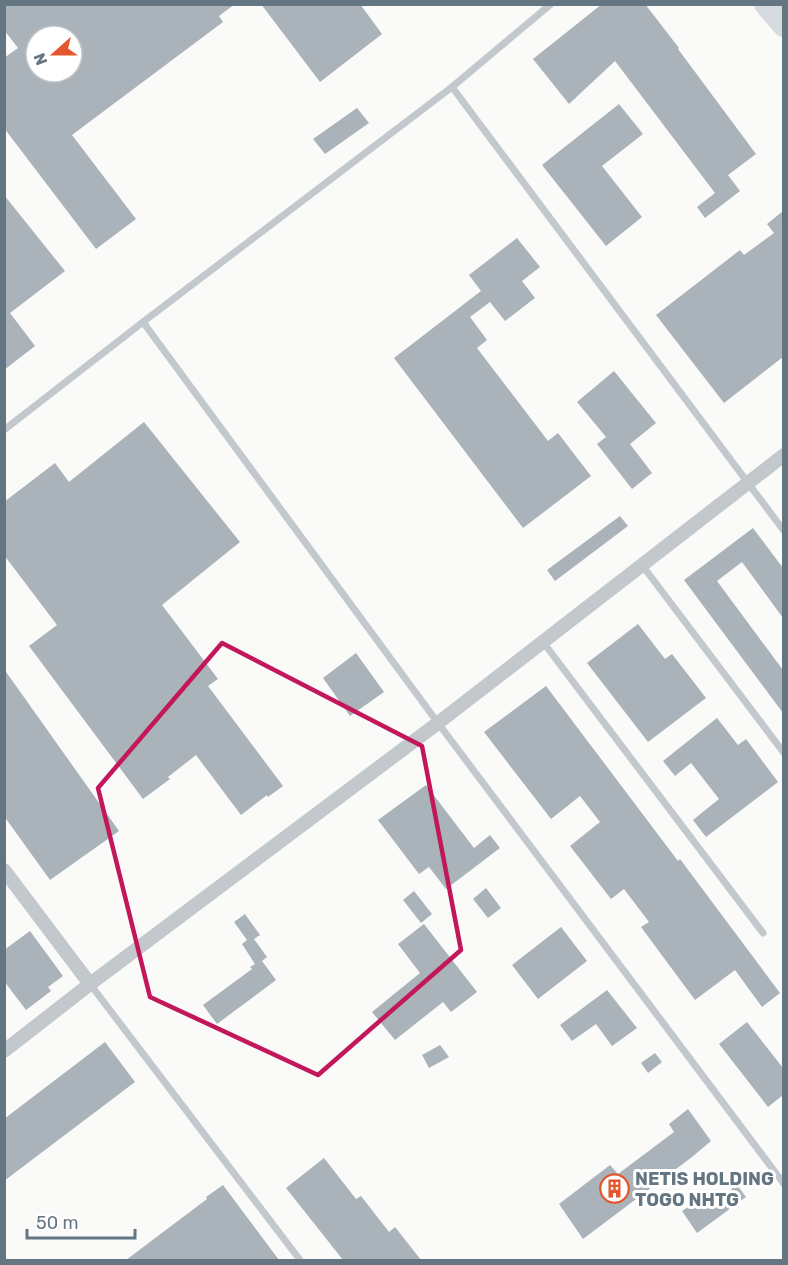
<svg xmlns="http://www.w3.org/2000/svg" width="788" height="1265" viewBox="0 0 788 1265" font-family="Rubik,sans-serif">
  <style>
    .building { fill: #aab3b9; fill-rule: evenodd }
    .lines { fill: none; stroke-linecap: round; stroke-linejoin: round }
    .lane { stroke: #c3c8cc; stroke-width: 7 }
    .street { stroke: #c3c8cc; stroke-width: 14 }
    .highway { stroke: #d6dbdf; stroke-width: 24 }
    .marked { fill: none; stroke: #c2185b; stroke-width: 4.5; stroke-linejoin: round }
    .labels { text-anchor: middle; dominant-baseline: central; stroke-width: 6; stroke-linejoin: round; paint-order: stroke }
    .poi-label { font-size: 18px; font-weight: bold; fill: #657683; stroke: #fff; text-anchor: start }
  </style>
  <rect width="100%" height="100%" fill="#fafaf8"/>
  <path class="building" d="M4,4H235L219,16L223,22L72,135L136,219L96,249L4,128V58L18,48L4,30ZM36,36H72V72H36Z
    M261,4H360L382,34L320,82Z
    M602,4H645L679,48L678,49L756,154L728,175L740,191L705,218L697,207L715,193L615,61L569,104L533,59Z
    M619,104L643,134L602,166L642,217L606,246L542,165Z
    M357,108L369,123L325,154L313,139Z
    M4,195L65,271L10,313L35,346L4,370Z
    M783,211V357L724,403L656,315L740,250L744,255L774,233L767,224Z
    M517,238L540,267L522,281L535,298L505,321L490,302L470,317L487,340L477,348L548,441L558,433L591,476L523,528L394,358L481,291L469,275Z
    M614,371L656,423L630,444L652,473L632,489L597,444L606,437L577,402Z
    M144,422L240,542L162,605L218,679L208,686L283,786L268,797L267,795L241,815L196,755L168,777L170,779L143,799L29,646L57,625L4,555V502L55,463L69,482Z
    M620,516L628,526L555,581L547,570Z
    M753,528L783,568V618L742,562L717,581L783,670V713L684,580Z
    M638,624L665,659L672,654L706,698L648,742L587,663Z
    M356,653L384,692L350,716L323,678Z
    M4,669L119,831L50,880L4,816Z
    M546,686L678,861L680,859L780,993L762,1007L735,970L695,1000L641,927L649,922L624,889L611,899L570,846L600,822L580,796L551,819L484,732Z
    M717,718L738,745L746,739L778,782L706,837L693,820L719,799L691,763L675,776L663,761Z
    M426,785L474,848L490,835L500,848L446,889L429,867L419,874L378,820Z
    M486,888L501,908L488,918L473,899Z
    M414,891L432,914L421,923L403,900Z
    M245,914L260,935L254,939L267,957L262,961L276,980L217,1024L203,1005L252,969L250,967L255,964L242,944L247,940L234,922Z
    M424,924L477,992L451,1012L443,1002L395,1040L372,1012L420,973L398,944Z
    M561,927L587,961L538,999L512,965Z
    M30,931L63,976L48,987L51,991L26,1010L4,981V950Z
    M607,990L637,1028L612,1046L596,1024L572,1041L560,1025Z
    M747,1022L783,1068V1095L768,1107L719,1044Z
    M105,1042L135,1082L4,1181V1119Z
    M440,1045L449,1057L429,1068L422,1055Z
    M655,1053L662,1062L648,1073L641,1063Z
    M688,1109L711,1141L692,1157L583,1239L559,1204L610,1165L618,1174L674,1132L669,1124Z
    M324,1158L356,1199L361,1196L389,1232L395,1227L421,1260H343L286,1188Z
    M223,1185L279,1260H126L207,1199L206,1197Z
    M737,1185L746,1197L697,1233L682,1211L694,1203L698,1207L717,1193L721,1197Z"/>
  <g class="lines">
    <path class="lane" d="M452,87L784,531
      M143,322L438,723L784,1184
      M4,430L143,322L452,87L551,4
      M642,565L784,753
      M543,642L763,933
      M90,984L300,1260"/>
    <path class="street" d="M4,870L90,984
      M4,1051L90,984L438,723L784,455"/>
    <path class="highway" d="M766,4L784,25"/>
  </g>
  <path class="marked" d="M222,643L422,746L461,950L318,1075L150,997L98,788Z"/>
  <defs>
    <symbol id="building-ring" viewBox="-11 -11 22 22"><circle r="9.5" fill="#fff" stroke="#e4572e" stroke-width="1.5"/><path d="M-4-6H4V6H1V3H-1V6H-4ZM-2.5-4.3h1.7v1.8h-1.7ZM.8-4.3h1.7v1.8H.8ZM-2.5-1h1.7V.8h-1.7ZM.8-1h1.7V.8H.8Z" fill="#e4572e"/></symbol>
  </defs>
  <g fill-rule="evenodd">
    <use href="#building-ring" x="598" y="1172" width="33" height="33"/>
  </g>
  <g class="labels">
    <g class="poi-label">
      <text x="635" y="1179">NETIS HOLDING<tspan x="635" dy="21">TOGO NHTG</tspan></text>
    </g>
  </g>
  <rect width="788" height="1265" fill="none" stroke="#657683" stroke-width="12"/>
  <g transform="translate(54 54) rotate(249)"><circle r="28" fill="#ffffff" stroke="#c1c8cd" stroke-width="1.5"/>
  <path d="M0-4.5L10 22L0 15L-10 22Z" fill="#e4572e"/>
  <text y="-9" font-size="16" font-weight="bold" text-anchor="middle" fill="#657683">N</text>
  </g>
  <path d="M27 1229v9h108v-9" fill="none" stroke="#657683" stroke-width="3"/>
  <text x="36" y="1229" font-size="18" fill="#657683" stroke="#ffffff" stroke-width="4.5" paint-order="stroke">50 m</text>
</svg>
